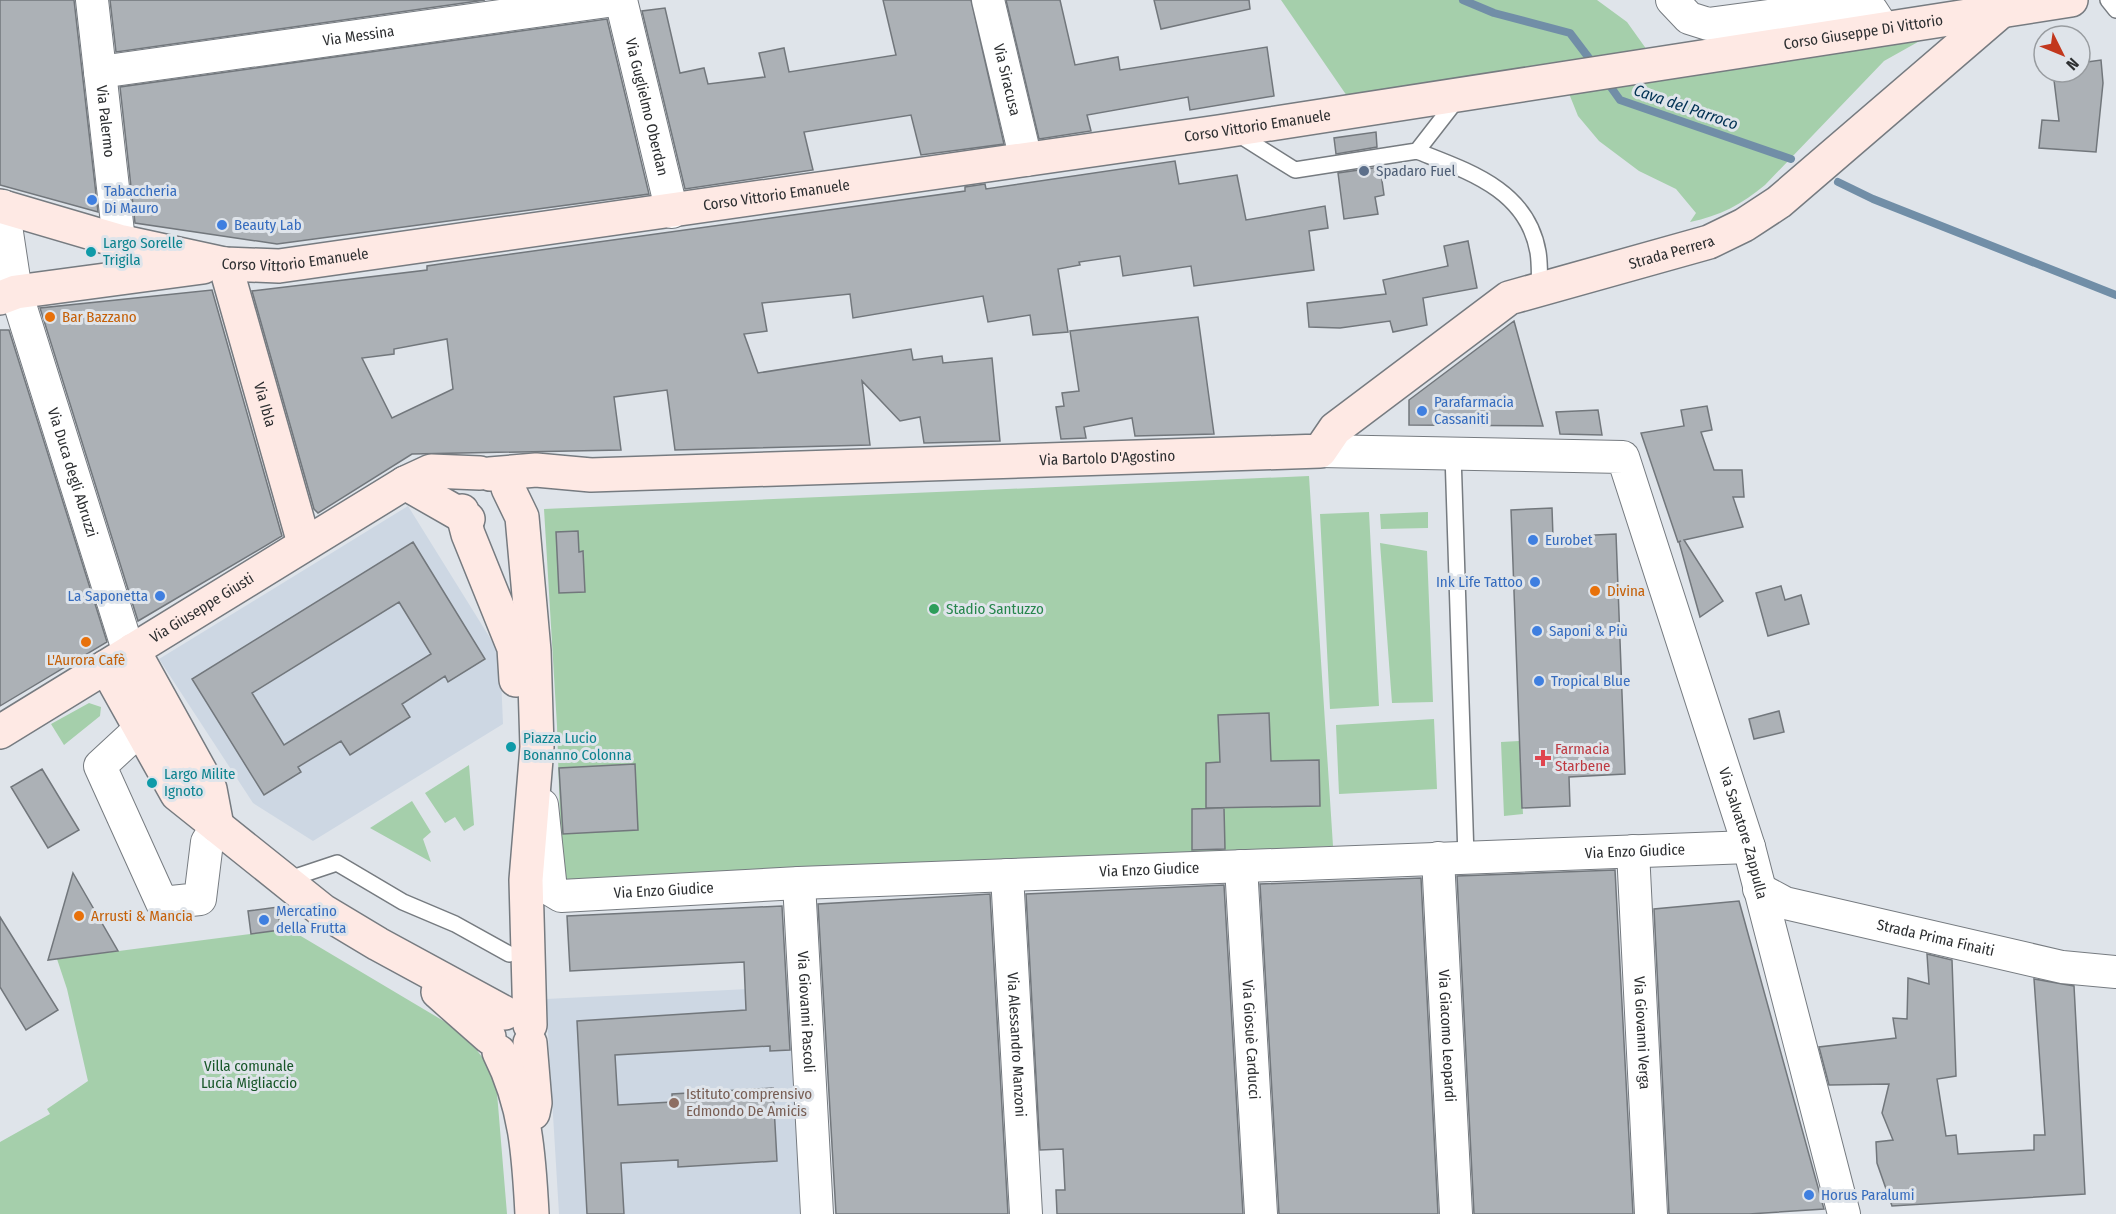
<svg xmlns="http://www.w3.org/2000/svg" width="2116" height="1214" viewBox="0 0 2116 1214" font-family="'Fira Sans Condensed',sans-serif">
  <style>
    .built { fill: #cdd7e3 }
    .green { fill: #a5cfab }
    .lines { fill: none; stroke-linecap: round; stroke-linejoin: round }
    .stream { stroke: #718ea7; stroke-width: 8 }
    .building { fill: #acb1b6; stroke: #72777c; stroke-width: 1.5; fill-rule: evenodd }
    .lane-casing { stroke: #767b80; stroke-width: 18 }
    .street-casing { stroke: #767b80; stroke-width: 34 }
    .secondary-casing { stroke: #767b80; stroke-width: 36 }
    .lane { stroke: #fff; stroke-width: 15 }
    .street { stroke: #fff; stroke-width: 32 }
    .secondary { stroke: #fee9e4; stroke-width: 33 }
    .service-dot { fill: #5c6f8a; stroke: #dfe4ea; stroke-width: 2 }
    .shop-dot { fill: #3f7fe0; stroke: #dfe4ea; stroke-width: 2 }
    .culture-dot { fill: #0f9aa8; stroke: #dfe4ea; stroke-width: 2 }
    .food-dot { fill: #e8710a; stroke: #dfe4ea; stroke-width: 2 }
    .leisure-dot { fill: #2e9e5b; stroke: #dfe4ea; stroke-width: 2 }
    .health-dot { fill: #e0444e; stroke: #dfe4ea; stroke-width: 2 }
    .education-dot { fill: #8d6e63; stroke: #dfe4ea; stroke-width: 2 }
    .labels { text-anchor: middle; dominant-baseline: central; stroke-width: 6; stroke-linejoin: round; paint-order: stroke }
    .street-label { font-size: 15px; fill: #2d2f31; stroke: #dfe4ea }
    .service-label { font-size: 15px; fill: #4e5e75; stroke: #dfe4ea; text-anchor: start }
    .shop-label { font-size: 15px; fill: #366cbe; stroke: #dfe4ea; text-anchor: start }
    .culture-label { font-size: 15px; fill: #0d838f; stroke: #dfe4ea; text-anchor: start }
    .food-label { font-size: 15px; fill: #c56008; stroke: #dfe4ea; text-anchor: start }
    .leisure-label { font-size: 15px; fill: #27864d; stroke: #dfe4ea; text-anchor: start }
    .health-label { font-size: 15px; fill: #be3a42; stroke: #dfe4ea; text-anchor: start }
    .park-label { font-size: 15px; fill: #185729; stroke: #dfe4ea }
    .education-label { font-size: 15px; fill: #785e54; stroke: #dfe4ea; text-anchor: start }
    .water-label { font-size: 16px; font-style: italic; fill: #003153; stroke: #dfe4ea }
  </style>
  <rect width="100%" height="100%" fill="#dfe4ea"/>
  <path class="built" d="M408,506L500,654L503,724L313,841L253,803L159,659Z
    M790,987L803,1214H559L546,999Z"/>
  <path class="green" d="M1281,0H1597L1627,22L1647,50L1925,38L1884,61L1765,185C1742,204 1720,216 1690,222L1696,213L1676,189L1639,171L1599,141L1578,116L1568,91L1347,96Z
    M1309,476L1333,846L1225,853L562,882L557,726L544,509Z
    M1369,512L1379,706L1330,709L1320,514Z
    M1428,512V528L1381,529L1380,514Z
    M1380,543L1427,551L1433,702L1392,703Z
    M89,703L101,707L100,716L64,745L51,724Z
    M1434,719L1437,789L1339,794L1336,725Z
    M1519,741L1523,814L1504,816L1501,742Z
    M469,765L474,825L464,831L455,817L445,823L425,793Z
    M412,801L431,832L423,839L431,862L370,828Z
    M289,929L447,1023L476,1049L488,1065L497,1093L507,1214H0V1142L50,1114L47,1109L88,1081L67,989L57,959Z"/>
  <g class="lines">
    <path class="stream" d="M1463,0L1494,13L1570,33L1595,66
      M1605,79L1620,100L1791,159
      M1838,182L1873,199L2116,295"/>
  </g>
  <path class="building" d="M0,0H74L98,212L0,185Z
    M110,0H485L116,52Z
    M883,0H971L1004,144L921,155L911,115L804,132L813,170L685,189L642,11L665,8L680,73L704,68L708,84L765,77L759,53L784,48L789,72L896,55Z
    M1006,0H1060L1075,65L1118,57L1120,70L1267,47L1274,96L1190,110L1188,97L1087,115L1091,131L1039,139Z
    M1154,0H1249L1250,9L1161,29Z
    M607,19L649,194L277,244L135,223L120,87Z
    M2101,60L2103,83L2096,152L2039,148L2042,120L2059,121L2053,72H2080V63Z
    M1376,132L1377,147L1336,154L1334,138Z
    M1175,161L1179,184L1237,175L1246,220L1325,206L1328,228L1309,231L1314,270L1194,286L1191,266L1123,276L1120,256L1079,262L1080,265L1058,269L1068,332L1033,335L1030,315L988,322L983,296L853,318L850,294L762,303L767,331L744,334L758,373L911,349L913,360L942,356L943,363L992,358L1000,441L924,443L920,417L900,421L862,381L870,445L675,450L667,390L614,397L621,450L412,454L318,513L314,509L252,291L427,270V266L440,264L965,191V187L985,184L986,189ZM447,339L453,389L392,418L362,358L394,354V349Z
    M1380,167L1384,195L1375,197L1378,214L1344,219L1338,173Z
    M1468,241L1477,288L1423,298L1427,325L1393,332L1390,321L1340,328L1309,327L1307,303L1386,294L1383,280L1448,266L1444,246Z
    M212,290L282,536L138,621L40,308Z
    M1198,317L1214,434L1135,436L1132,418L1084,427L1086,438L1061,439L1056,407L1064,406L1062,393L1079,391L1070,331Z
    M1514,321L1543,426L1409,425V400Z
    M0,330H9L107,642L0,706Z
    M1707,406L1712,430L1701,432L1714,470H1742L1744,497H1733L1743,527L1684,540L1723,601L1700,617L1679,542L1681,541L1678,542L1641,433L1684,426L1681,410Z
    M1598,410L1602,435L1560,434L1556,412Z
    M1552,508L1553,537L1616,534L1625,774L1569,777L1570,806L1522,808L1511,510Z
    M578,531L579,552L583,551L585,592L559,593L556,532Z
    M413,542L485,659L448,682L445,676L402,704L410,717L350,755L341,741L298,767L301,772L264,795L192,679ZM399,602L431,654L284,745L252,693Z
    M1781,586L1785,600L1801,595L1809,624L1768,636L1756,593Z
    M1779,711L1784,732L1754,739L1749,719Z
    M1269,713L1271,761L1319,760L1320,806L1206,808V763L1220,762L1218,715Z
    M635,764L638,830L563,834L559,768Z
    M42,769L79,830L48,848L11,787Z
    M1224,808L1225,849L1192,850V809Z
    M1615,870L1633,1214H1474L1457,876Z
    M73,873L118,951L48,960Z
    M1421,878L1438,1214H1279L1260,884Z
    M1224,885L1243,1214H1057L1056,1190H1065L1063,1149L1040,1150L1026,894Z
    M990,894L1008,1214H836L818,904Z
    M1739,901L1824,1209L1749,1214H1669L1654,909Z
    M782,906L790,1050L770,1051V1046L615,1055L618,1105L672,1102V1094L773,1088L777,1161L678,1167V1160L621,1163L624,1214H587L577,1021L746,1010L744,962L570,971L567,916Z
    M278,907L280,930L251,934L248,911Z
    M0,917L58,1010L26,1030L0,987Z
    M1927,954L1952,960L1956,1076L1937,1079L1946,1136L1956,1135L1958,1154L2034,1150V1135H2045L2034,979L2074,986L2085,1194L1892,1206L1877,1163L1876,1142L1893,1140L1882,1113L1889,1084L1829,1085L1819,1047L1896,1038L1893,1018L1907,1019L1908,978L1929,984Z"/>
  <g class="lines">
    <defs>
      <path id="lane" d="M2108,0L2116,10
        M1236,133L1295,170L1417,151L1459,97
        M1417,151C1467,171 1527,189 1538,252C1540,264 1539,276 1540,288
        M1453,454L1466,857
        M286,880L337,863L403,902L455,924L509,954"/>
      <g id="street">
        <path id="s1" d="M92,0L119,241"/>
        <path id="s2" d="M621,0L672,212"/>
        <path id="s3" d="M988,0L1026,160"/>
        <path d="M1672,0L1689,18L1708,24L1852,5L1872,11L1883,28"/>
        <path id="s4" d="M100,72L615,0"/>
        <path id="s5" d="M3,206L16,292L129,653"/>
        <path id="s6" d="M1320,451L1623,457L1749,847L1844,1214"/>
        <path d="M140,729L100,766L162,903L200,899L207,842L217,826"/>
        <path id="s7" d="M542,805L551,890L561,896L799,883L1749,847"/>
        <path id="s8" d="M1633,851L1651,1214"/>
        <path id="s9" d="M1438,858L1456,1214"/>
        <path id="s10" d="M1241,866L1261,1214"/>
        <path id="s11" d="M1007,875L1026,1214"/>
        <path id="s12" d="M799,883L817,1214"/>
        <path id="s13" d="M1759,889L1785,903L2062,967L2116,972"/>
      </g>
      <g id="secondary">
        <path id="s14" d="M0,206L119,241L225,264L279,266L1218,132L2071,0"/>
        <path id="s15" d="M225,264L304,543"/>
        <path d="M0,298L16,292L203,267"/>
        <path id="s16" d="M490,474L536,470L591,475L1320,451L1335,429L1509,298L1709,242L1744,225L1779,202L2000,12"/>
        <path d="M405,483L468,519"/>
        <path d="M508,488L522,517L534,651L537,747L526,880L530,1025"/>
        <path d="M462,511L468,534L514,648L516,680"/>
        <path d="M133,650L210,789L217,826"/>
        <path d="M106,667L177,794L323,911L378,944L505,1013"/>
        <path id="s17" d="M0,732L405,483L431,471L480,473"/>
        <path d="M438,992L489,1037"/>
        <path d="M530,1043L535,1103L533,1113"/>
        <path d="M499,1052C526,1105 529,1156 532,1214"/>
      </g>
    </defs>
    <use href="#lane" class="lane-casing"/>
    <use href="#street" class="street-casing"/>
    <use href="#secondary" class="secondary-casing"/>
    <use href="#lane" class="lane"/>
    <use href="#street" class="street"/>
    <use href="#secondary" class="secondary"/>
  </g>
  <circle class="service-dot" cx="1364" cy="171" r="6"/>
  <g class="shop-dot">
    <circle cx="92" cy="200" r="6"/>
    <circle cx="222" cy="225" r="6"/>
    <circle cx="1422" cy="411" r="6"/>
    <circle cx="1533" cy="540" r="6"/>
    <circle cx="1535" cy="582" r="6"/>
    <circle cx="160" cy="596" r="6"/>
    <circle cx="1537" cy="631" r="6"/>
    <circle cx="1539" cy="681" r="6"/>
    <circle cx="264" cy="920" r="6"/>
    <circle cx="1809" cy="1195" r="6"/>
  </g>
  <g class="culture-dot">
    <circle cx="91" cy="252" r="6"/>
    <circle cx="511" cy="747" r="6"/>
    <circle cx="152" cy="783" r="6"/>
  </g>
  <g class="food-dot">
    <circle cx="50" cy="317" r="6"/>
    <circle cx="1595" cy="591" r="6"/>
    <circle cx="86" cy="642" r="6"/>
    <circle cx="79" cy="916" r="6"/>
  </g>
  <circle class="leisure-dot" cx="934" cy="609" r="6"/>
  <path class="health-dot" d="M1540 749h6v6h6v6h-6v6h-6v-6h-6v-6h6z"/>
  <circle class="education-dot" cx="674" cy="1103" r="6"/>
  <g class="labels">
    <g class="street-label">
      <text stroke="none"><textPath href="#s14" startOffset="1888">Corso Giuseppe Di Vittorio</textPath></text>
      <text stroke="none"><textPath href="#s4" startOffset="261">Via Messina</textPath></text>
      <text stroke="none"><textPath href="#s3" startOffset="82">Via Siracusa</textPath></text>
      <text stroke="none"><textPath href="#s2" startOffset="110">Via Guglielmo Oberdan</textPath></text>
      <text stroke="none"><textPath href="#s1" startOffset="122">Via Palermo</textPath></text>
      <text stroke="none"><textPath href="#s14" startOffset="1275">Corso Vittorio Emanuele</textPath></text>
      <text stroke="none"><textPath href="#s14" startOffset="789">Corso Vittorio Emanuele</textPath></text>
      <text stroke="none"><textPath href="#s16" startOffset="1244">Strada Perrera</textPath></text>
      <text stroke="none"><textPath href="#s14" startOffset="303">Corso Vittorio Emanuele</textPath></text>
      <text stroke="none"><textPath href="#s15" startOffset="146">Via Ibla</textPath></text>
      <text stroke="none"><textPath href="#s16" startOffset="618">Via Bartolo D'Agostino</textPath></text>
      <text stroke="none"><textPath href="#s5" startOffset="276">Via Duca degli Abruzzi</textPath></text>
      <text stroke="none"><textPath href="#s17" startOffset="237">Via Giuseppe Giusti</textPath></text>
      <text stroke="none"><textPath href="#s6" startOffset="698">Via Salvatore Zappulla</textPath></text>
      <text stroke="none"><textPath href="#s7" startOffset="1172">Via Enzo Giudice</textPath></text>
      <text stroke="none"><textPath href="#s7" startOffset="686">Via Enzo Giudice</textPath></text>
      <text stroke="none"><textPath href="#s7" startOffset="200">Via Enzo Giudice</textPath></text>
      <text stroke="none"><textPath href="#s13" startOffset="184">Strada Prima Finaiti</textPath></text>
      <text stroke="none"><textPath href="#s12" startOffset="129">Via Giovanni Pascoli</textPath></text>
      <text stroke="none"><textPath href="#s8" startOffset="182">Via Giovanni Verga</textPath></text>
      <text stroke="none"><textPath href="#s9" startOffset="178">Via Giacomo Leopardi</textPath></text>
      <text stroke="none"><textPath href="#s10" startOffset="174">Via Giosuè Carducci</textPath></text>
      <text stroke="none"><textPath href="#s11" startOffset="170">Via Alessandro Manzoni</textPath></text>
    </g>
    <g class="service-label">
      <text x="1376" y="171">Spadaro Fuel</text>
    </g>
    <g class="shop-label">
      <text x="104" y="191">Tabaccheria<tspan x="104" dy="17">Di Mauro</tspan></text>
      <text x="234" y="225">Beauty Lab</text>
      <text x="1434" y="402">Parafarmacia<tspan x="1434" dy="17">Cassaniti</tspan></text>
      <text x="1545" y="540">Eurobet</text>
      <text x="1523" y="582" text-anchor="end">Ink Life Tattoo</text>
      <text x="148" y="596" text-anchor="end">La Saponetta</text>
      <text x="1549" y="631">Saponi &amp; Più</text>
      <text x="1551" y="681">Tropical Blue</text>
      <text x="276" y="911">Mercatino<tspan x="276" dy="17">della Frutta</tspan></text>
      <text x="1821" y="1195">Horus Paralumi</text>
    </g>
    <g class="culture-label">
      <text x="103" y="243">Largo Sorelle<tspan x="103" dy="17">Trigila</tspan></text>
      <text x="523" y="738">Piazza Lucio<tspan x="523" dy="17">Bonanno Colonna</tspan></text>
      <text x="164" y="774">Largo Milite<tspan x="164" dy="17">Ignoto</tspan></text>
    </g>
    <g class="food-label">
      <text x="62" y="317">Bar Bazzano</text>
      <text x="1607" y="591">Divina</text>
      <text x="86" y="660" text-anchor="middle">L'Aurora Cafè</text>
      <text x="91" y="916">Arrusti &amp; Mancia</text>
    </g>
    <g class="leisure-label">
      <text x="946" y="609">Stadio Santuzzo</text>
    </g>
    <g class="health-label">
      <text x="1555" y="749">Farmacia<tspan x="1555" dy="17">Starbene</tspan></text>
    </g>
    <g class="park-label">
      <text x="249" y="1066">Villa comunale<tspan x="249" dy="17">Lucia Migliaccio</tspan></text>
    </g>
    <g class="education-label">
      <text x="686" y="1094">Istituto comprensivo<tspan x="686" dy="17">Edmondo De Amicis</tspan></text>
    </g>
    <g class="water-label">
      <text transform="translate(1686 107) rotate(19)">Cava del Parroco</text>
    </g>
  </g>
  <g transform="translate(2062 54) rotate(133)"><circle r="28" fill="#dfe4ea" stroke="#989ca0" stroke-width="1.5"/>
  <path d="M0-4.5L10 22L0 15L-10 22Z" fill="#c2371d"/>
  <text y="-9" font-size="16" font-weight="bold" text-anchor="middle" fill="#2d2f31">N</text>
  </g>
</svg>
